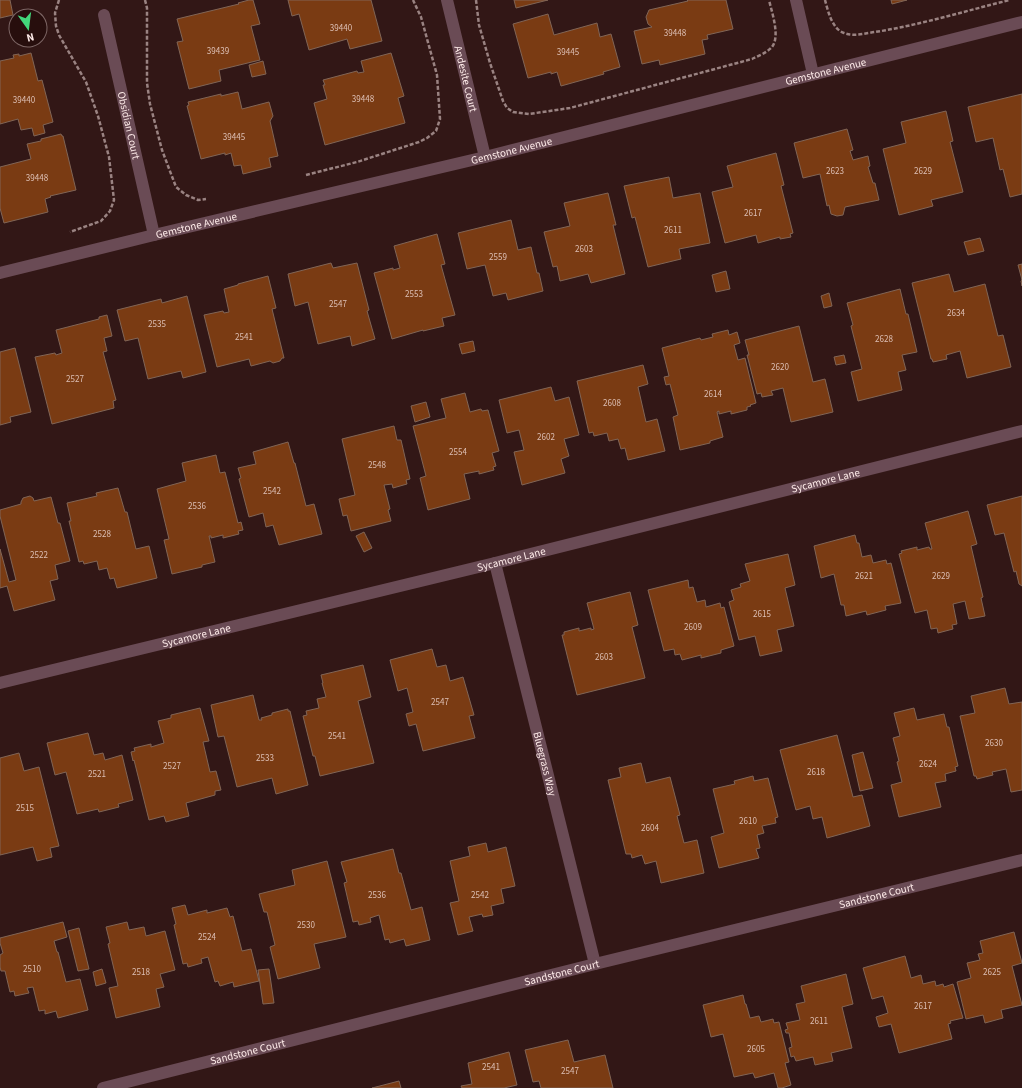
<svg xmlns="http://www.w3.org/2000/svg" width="1022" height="1088" viewBox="0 0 1022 1088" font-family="'Source Sans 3',sans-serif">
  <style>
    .building { fill: #7a3b13; stroke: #816556 }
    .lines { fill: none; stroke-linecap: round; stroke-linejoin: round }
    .path { stroke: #9a8382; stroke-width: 2.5; stroke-dasharray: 4 2; stroke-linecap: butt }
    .minor { stroke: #6a4b55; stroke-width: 12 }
    .labels { text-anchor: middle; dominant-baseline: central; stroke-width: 3; stroke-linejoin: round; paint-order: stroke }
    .number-label { font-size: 9px; fill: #dcbeb3 }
    .street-label { font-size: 11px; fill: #fdeae8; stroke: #270e0d }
  </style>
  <rect width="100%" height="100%" fill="#321716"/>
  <path class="building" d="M0,0H10L13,15L0,18Z
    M249,0H253L260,24L251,26L260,60L219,70L221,81L189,89L177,42L183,41L177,19L239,4L238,3Z
    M288,0H371L382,41L350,49L347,39L309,50L299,14L292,16Z
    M514,0H548L516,8Z
    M687,0H726L733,29L707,35L708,39L702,40L705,54L660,65L659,60L642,64L634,31L652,27L648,24L646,17L649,10L688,1Z
    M891,0H907L892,4Z
    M548,14L554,35L597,23L600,37L611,34L620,67L603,72L604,74L561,86L557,72L551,74V72L528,78L513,24Z
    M31,53L38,81L42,80L53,122L43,125L45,133L34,136L32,128L21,130L18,119L0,124V61L14,58L13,55L19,54V56Z
    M391,53L404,96L398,98L405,123L325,145L314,103L327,99L323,85H325L323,80L357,71L358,73L364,72L361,61Z
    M263,61L266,74L252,77L249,65Z
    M238,92L242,109L269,102L273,116L270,121L278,156L269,158L271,167L243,174L241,165L234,166L231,153L225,155V153L201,159L187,106L189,105L188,102L221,94V96Z
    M1022,94V194L1010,197L1003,169L1000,170L993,138L976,142L968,107Z
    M946,111L953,141L950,142L963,192L931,200L933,206L899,215L883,149L906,143L901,122Z
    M847,129L853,150L850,151L853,160L868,156L870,166L868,167L873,183H875L879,200L845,207L843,215L837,216L831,214L829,205L827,206L820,174L803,178L794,143Z
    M61,134L62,136H63L76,190L50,196L51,197L45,199L48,212L4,223L0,208V167L31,159L27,144L41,141V139Z
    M776,153L784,185L781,186L793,233L790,234L791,237L780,239V237L758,243L756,235L725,243L712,192L733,187L727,166Z
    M669,177L673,198L700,193L710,243L679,249L681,259L648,267L635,217L632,218L624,186Z
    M608,193L616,225H613L625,274L591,283L588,274L560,281L557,266L553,267L544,232L570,226L564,203Z
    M511,220L518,250L531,247L537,273H539L543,291L508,300L506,293L493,296L485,265L467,269L458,233Z
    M437,234L445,264L441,265L455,315L442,318L444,326L423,331V330L392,339L374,273L393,268V270L400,268L394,246Z
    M980,238L984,251L968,255L964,242Z
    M331,263L333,268L357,263L369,310L367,311L375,339L352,346L350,336L318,344L308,302L295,306L288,274Z
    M1022,264V286L1021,281L1022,280L1018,265Z
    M726,271L730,289L716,292L712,275Z
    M949,274L954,292L985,284L998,336L1003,335L1011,367L967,378L960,351L946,355L947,359L933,362L932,359H931L912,283Z
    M268,276L276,308L272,309L284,358H282L280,361L273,363L270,361L251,366L249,359L217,367L204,315L223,311L224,313L229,312L224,289L238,285V284Z
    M900,289L906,314H908L917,352L902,355L906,370L898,372L902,390L858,401L851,372L862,369L851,326L853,325L847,303Z
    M829,293L832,306L824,308L821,296Z
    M187,296L206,372L183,378L181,371L148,379L138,338L125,341L117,310L161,299L162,303Z
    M107,315L112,336L104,338L107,351L103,352L116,400L113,401L114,408L52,424L35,357L55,353L56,355L62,353L56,330L99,319V317Z
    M799,326L813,382L825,379L833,412L791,422L783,388L771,391L773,395L762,397L761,393L757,394L747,355H749L745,340Z
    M728,330L729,335L737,332L740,343L734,345L738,360L745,358L756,403L750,405L751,406L747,407V410L731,414V411L719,414V411L717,412L723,437L710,441V443L680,450L673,417L678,415L670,384L666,385L664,377L669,376L662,348L700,338L701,340L713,337L712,334Z
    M473,341L475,351L462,354L459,344Z
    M15,348L31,412L10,417L11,422L0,425V352Z
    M844,355L846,363L836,365L834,357Z
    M643,365L648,384L638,387L646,422L657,419L665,451L628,460L625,448L621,449L618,439L609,441L607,433L594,436L593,432L589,433L577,381Z
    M551,387L555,401L569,397L579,435L564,439L569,456L561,459L565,473L522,485L514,452L524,450L519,430L507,433L499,400Z
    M465,393L470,412L481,409L482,411L488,410L499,451L492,453L496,466L493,467L494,470L479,474V471L464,474L470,499L428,510L420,478L426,476L413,426L446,418L441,399Z
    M426,402L430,417L415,422L411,406Z
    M394,426L397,440H401L410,479L406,480L407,484L393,488L392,484L384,485L390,509L388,510L391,521L351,531L347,515L343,516L339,499L355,495L342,439Z
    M288,442L294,463H295L306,506L314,504L322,534L279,545L273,525L266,527L263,513L249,517L239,479L241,478L238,468L256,464L253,452Z
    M216,455L220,473L225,472L238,523L241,522L243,530L238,531L239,534L223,538V535L211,538V536H209L215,562L202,565V567L172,574L164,540L169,539L157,489L186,481L182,463Z
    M118,488L125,512H127L136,549L149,546L157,578L117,588L114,578L110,579L107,568L99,570L97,561L84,564L83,561L79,562L69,521H71L67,503L97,496L96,493Z
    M30,496L33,498L34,501L51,497L58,523H60L70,561L55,565L58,579L50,581L55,600L14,611L7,586L0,588V549L9,582L16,580L0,516V510L21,504V502L23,498Z
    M1022,496V586L1019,584L1016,571L1014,572L1004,533L995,535L987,505Z
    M968,511L977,544L971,546L983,597L981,598L985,616L969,619L965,601L953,604L957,624L952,625L953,629L938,633L937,628L931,629L927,610L915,613L899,554L902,553L901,551L917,547V550L929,547L930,549H932L925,523Z
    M364,532L372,548L364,552L356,536Z
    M855,535L857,543H859L862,557L871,555L873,563L886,560L887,564L891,563L901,603L885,606L886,610L867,615L866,611L846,616L844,605H841L834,574L821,578L814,546Z
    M788,554L795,585L785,588L794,626L777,630L782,651L760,656L755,636L739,640L729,602L734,600L731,590L741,587L740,584L750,581L745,564Z
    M688,580L689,588L693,587L697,602L705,600L706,607L720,603L721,608L724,607L734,646L721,650V653L701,658V655L682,660L680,654L675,655L674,649L664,651L648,590Z
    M630,592L638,625L632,627L645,678L577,695L562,635H564V632L579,628V631L591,628V630L594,629L587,603Z
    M432,649L437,667L446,665L450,681L463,677L474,715L469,716L475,738L423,751L416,724L409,726L406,714L413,712L407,688L398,691L390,660Z
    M363,665L371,697L358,701L374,763L320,776L315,756H313L303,716L307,715L306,711L319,708L317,699L326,697L322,683H323L321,675Z
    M1005,688L1009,704L1022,702V790L1011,792L1006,769L992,772L993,775L977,779L976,776H974L960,716L975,713L971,696Z
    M253,695L259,720H262L261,718L272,715V713L288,709V711H290L308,785L276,794L272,778L237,787L224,736L218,737L211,705Z
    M200,708L209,741L203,742L210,772L216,771L221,790L215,791V795L186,803L189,816L166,822L164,816L149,820L134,760L133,761L131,752L135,751L134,748L151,744V747L164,743L158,721L171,718V715Z
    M914,708L917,720L944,714L947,727H949L958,766L955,767L956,771L945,774L946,781L935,783L941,807L899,817L891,785L902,782L897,762L899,761L893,738L900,736L894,713Z
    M88,733L94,755L103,753L105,760L122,755L133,800L118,804L119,807L99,812L98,809L77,814L66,772L55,775L47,743Z
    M837,735L853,797L862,795L870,826L827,838L822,817L813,819L810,806L796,810L780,750Z
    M863,752L873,788L860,791L852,755Z
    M19,753L24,771L39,767L59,846L50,848L52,857L37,861L33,847L0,855V758Z
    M641,763L646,783L670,777L680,815L677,816L684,843L697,840L704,873L661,883L656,861L645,864L642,855L632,858L631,854H626L608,780L621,777L619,768Z
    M753,776L754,781L768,778L778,817L775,818L776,823L762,826L764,833L757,835L760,848L756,849L759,858L719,868L711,837L724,833L713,789L735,784L734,781Z
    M486,843L488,852L506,847L515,886L501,889L504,903L491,906L493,915L483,917L482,914L469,917L473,931L458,935L450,903L459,901L450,861L470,856L468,847Z
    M393,849L399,873H401L411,910L422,907L430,940L406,946L404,939L390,943L389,939L385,940L379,915L370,918L371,922L359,925L358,921L353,922L344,883L347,882L341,862Z
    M327,861L346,937L314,944L320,968L278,979L270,947L275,945L267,912H264L259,894L295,885L292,870Z
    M185,905L188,915L207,910V913L227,908L230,917L233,916L242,951L251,949L259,981L234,987L233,982L220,986L218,981L215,982L208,957L201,959L202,963L188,967L187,963L183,964L174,925L176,924L172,908Z
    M63,922L67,937L54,941L57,952H58L66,982L80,979L88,1010L58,1018L56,1011L45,1014V1010L39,1011L33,987L27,988L29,993L15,996L14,991L10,992L5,971H1L0,967V955L3,953L0,943V938Z
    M127,922L129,930L144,927L146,936L165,931L175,970L160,974L164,987L156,989L160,1007L116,1018L109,988L118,986L108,944L110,943L106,927Z
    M79,928L89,969L78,971L68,931Z
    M1014,932L1022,963L1012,966L1022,1005L1001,1010L1003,1018L985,1023L983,1015L966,1019L957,982L971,978L967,963L980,960L978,954L983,953L980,941Z
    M905,956L911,978L921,975L923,984L935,981L936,986L943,984L944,987L953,984L963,1018L950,1021L951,1023L948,1024L952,1039L899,1053L891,1024L879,1027L876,1017L888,1013L883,996L872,999L863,968Z
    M102,969L106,983L96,986L93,972Z
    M269,969L274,1003L263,1004L258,970Z
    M846,974L853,1004L842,1007L852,1048L831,1053L833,1061L815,1065L813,1057L796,1061L794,1056L791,1057L789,1048L792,1047L789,1033H786L785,1030L788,1029L786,1023L800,1020L796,1004L805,1002L801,986Z
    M743,995L745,1004H746L750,1018L759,1016L761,1022L773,1019L774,1023L779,1022L789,1062L785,1063L791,1085L782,1088H778L774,1073L755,1078L753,1073L734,1077L723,1034L711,1037L703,1005Z
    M568,1040L574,1062L605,1055L613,1088H541L539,1081L533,1082L525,1050Z
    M509,1052L517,1085L504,1088H462L461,1086L472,1084L468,1063Z
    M399,1081L401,1088H372Z"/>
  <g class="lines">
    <path class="path" d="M59,0L55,13L56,26L59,35L86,82L98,116L109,157L114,200L110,211L101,221L70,232
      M145,0L147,8V83L150,104L162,150L176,187L186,195L198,200L206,199
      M476,0L479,25L490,63L503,101L507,108L513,112L529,114L570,108L752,59C758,56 766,53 771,48C781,38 772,13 769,0
      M825,0C828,11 832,29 844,33C854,37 866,33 875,32C920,25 965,11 1010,0
      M306,175L357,162L419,142L427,138L436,131L440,119L437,75L421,17L413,0"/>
    <g class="minor">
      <path id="s1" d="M447,0L485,157"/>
      <path d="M796,0L813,74"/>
      <path id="s2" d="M104,15L154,235"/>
      <path id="s3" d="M0,273L154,235L485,157L1022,22"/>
      <path id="s4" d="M495,563L595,964"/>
      <path id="s5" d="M0,683L495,563L1022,431"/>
      <path id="s6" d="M103,1088L595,964L1022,860"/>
    </g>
  </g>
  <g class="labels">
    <g class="number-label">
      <text x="341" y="28">39440</text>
      <text x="675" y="33">39448</text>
      <text x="218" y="51">39439</text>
      <text x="568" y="52">39445</text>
      <text x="363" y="99">39448</text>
      <text x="24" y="100">39440</text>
      <text x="234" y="137">39445</text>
      <text x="835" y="171">2623</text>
      <text x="923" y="171">2629</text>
      <text x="37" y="178">39448</text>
      <text x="753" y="213">2617</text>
      <text x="673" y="230">2611</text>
      <text x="584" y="249">2603</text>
      <text x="498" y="257">2559</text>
      <text x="414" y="294">2553</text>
      <text x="338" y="304">2547</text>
      <text x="956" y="313">2634</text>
      <text x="157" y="324">2535</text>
      <text x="244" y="337">2541</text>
      <text x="884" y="339">2628</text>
      <text x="780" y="367">2620</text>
      <text x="75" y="379">2527</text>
      <text x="713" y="394">2614</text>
      <text x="612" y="403">2608</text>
      <text x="546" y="437">2602</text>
      <text x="458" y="452">2554</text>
      <text x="377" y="465">2548</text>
      <text x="272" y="491">2542</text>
      <text x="197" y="506">2536</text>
      <text x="102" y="534">2528</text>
      <text x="39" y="555">2522</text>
      <text x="864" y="576">2621</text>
      <text x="941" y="576">2629</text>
      <text x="762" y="614">2615</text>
      <text x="693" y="627">2609</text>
      <text x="604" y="657">2603</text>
      <text x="440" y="702">2547</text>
      <text x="337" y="736">2541</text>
      <text x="994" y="743">2630</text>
      <text x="265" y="758">2533</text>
      <text x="928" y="764">2624</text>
      <text x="172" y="766">2527</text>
      <text x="816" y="772">2618</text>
      <text x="97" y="774">2521</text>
      <text x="25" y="808">2515</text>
      <text x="748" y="821">2610</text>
      <text x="650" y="828">2604</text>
      <text x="377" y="895">2536</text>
      <text x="480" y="895">2542</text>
      <text x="306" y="925">2530</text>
      <text x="207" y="937">2524</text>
      <text x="32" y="969">2510</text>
      <text x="141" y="972">2518</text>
      <text x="992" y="972">2625</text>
      <text x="923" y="1006">2617</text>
      <text x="819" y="1021">2611</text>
      <text x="756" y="1049">2605</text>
      <text x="491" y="1067">2541</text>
      <text x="570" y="1071">2547</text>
    </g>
    <g class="street-label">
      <text stroke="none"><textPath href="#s3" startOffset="850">Gemstone Avenue</textPath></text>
      <text stroke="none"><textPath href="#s1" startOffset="81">Andesite Court</textPath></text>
      <text stroke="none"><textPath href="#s2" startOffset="113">Obsidian Court</textPath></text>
      <text stroke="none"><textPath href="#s3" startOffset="526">Gemstone Avenue</textPath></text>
      <text stroke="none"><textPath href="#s3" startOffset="202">Gemstone Avenue</textPath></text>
      <text stroke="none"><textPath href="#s5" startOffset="850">Sycamore Lane</textPath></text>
      <text stroke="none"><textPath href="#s5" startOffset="526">Sycamore Lane</textPath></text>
      <text stroke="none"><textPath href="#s5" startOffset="202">Sycamore Lane</textPath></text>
      <text stroke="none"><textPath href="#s4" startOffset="207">Bluegrass Way</textPath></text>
      <text stroke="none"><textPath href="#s6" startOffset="797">Sandstone Court</textPath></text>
      <text stroke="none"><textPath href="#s6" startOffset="473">Sandstone Court</textPath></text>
      <text stroke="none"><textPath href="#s6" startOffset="149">Sandstone Court</textPath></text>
    </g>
  </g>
  <g transform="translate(28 28) rotate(166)"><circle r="19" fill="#270e0d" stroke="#7d6665"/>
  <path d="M0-3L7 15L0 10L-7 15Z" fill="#43d77b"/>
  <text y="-6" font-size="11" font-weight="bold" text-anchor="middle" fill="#fdeae8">N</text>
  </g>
</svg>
